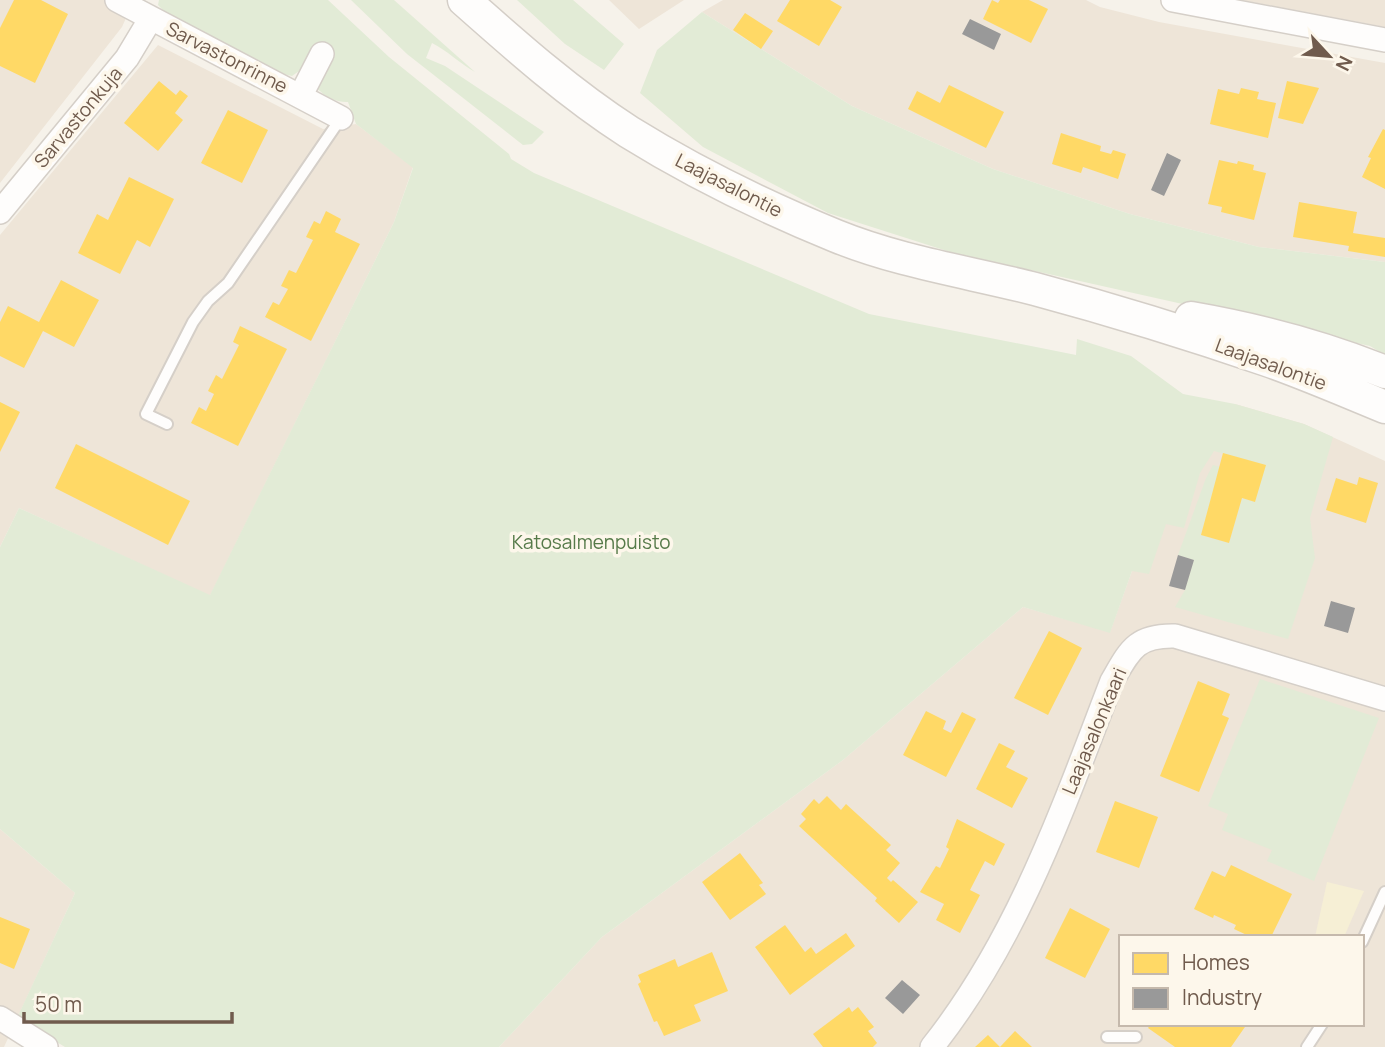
<svg xmlns="http://www.w3.org/2000/svg" width="1385" height="1047" viewBox="0 0 1385 1047" font-family="Manrope,sans-serif">
  <style>
    .residential { fill: #eee5d8; fill-rule: evenodd }
    .green { fill: #e2ebd6 }
    .sand { fill: #f6efd5 }
    .homes { fill: #ffd966 }
    .industry { fill: #999 }
    .lines { fill: none; stroke-linecap: round; stroke-linejoin: round }
    .lane-casing { stroke: #d5cfc8; stroke-width: 14 }
    .street-casing { stroke: #d5cfc8; stroke-width: 26 }
    .secondary-casing { stroke: #d4cec7; stroke-width: 35 }
    .lane { stroke: #fefdfc; stroke-width: 10 }
    .street { stroke: #fefdfc; stroke-width: 23 }
    .secondary { stroke: #fefdfc; stroke-width: 32 }
    .labels { text-anchor: middle; dominant-baseline: central; stroke-width: 7; stroke-linejoin: round; paint-order: stroke }
    .street-label { font-size: 19px; fill: #705b4d; stroke: #fdf7eb }
    .park-label { font-size: 19px; fill: #567a49; stroke: #fdf7eb }
  </style>
  <rect width="100%" height="100%" fill="#f6f2ea"/>
  <path class="residential" d="M0,0H134L122,27L0,183Z
    M609,0H684L639,29Z
    M723,0H1086L1100,7L1159,22L1385,63V262L1259,247L1130,214L993,169L852,106L702,12Z
    M1241,0H1385V27Z
    M158,45L323,129L356,124L413,167L394,222L210,596L19,508L0,547V235Z
    M1235,404L1304,424L1385,461V1047H499L602,937L843,760L1023,607L1110,632L1132,571ZM1121,937H1362V1024H1121Z
    M0,829L75,893L4,1047H0Z"/>
  <path class="green" d="M159,0H328L389,57L509,154L511,159L534,173L869,314L1076,355L1077,339L1131,356L1183,394L1235,404L1304,424L1333,437L1310,518L1315,558L1288,639L1175,607L1185,590L1194,560L1178,555L1206,478L1213,465L1220,467L1201,535L1229,543L1242,498L1255,502L1265,465L1214,451L1200,473L1184,528L1166,524L1149,574L1132,571L1110,633L1023,607L843,760L602,937L499,1047H65L17,1018L75,893L0,829V547L19,508L210,595L394,222L413,168L356,124L348,102C327,103 312,85 302,69L292,76L279,73L169,16L158,5Z
    M351,0H394L475,72C459,63 448,51 432,43L426,58L445,66L544,132L532,144L523,145L407,54Z
    M517,0H573L624,44L604,70L565,44Z
    M702,12L852,106L993,169L1130,214L1259,247L1385,262V355L1370,346L950,252L828,213L703,147L640,93L657,50Z
    M1260,679L1379,718L1314,881L1267,861L1272,850L1222,830L1228,814L1208,806Z"/>
  <path class="sand" d="M1327,882L1364,891L1344,937H1315Z"/>
  <path class="homes" d="M14,0H41L68,14L35,83L0,66V28Z
    M790,0H830L842,7L819,46L777,21Z
    M992,0L998,3L1000,0H1029L1048,9L1031,43L983,19Z
    M745,13L773,31L761,49L733,30Z
    M159,81L176,95L180,90L188,96L175,113L183,120L158,151L124,123Z
    M1287,81L1319,88L1303,124L1278,118Z
    M949,85L1004,112L986,148L908,109L917,91L940,103Z
    M1241,88L1259,92L1257,99L1276,103L1268,138L1210,124L1218,89L1239,94Z
    M228,110L268,130L242,183L201,163Z
    M1383,129L1385,130V189L1362,177L1371,158L1368,157Z
    M1061,133L1101,146L1100,151L1111,154L1113,150L1126,154L1118,179L1083,167L1081,173L1052,164Z
    M1219,160L1237,164L1238,161L1254,165L1253,170L1266,173L1254,220L1221,212L1222,207L1208,204Z
    M129,177L174,199L150,247L137,240L120,274L78,253L97,214L108,220Z
    M1299,202L1357,212L1353,233L1385,238V257L1348,251L1349,246L1293,237Z
    M326,211L341,219L335,232L360,244L311,341L265,317L273,302L279,305L288,289L281,286L289,270L296,273L313,240L306,237L314,221L320,224Z
    M61,280L99,300L74,347L43,331L24,368L0,356V322L8,306L39,322Z
    M240,326L287,349L238,446L191,423L199,407L206,411L214,394L208,391L216,375L222,379L239,345L233,342Z
    M0,402L20,412L0,452Z
    M76,444L190,501L168,545L55,488Z
    M1223,453L1266,465L1255,502L1242,498L1229,543L1201,535Z
    M1359,477L1378,483L1366,523L1326,510L1336,478L1357,485Z
    M1049,631L1082,648L1048,715L1014,698Z
    M1198,681L1230,694L1222,715L1229,718L1199,792L1160,776Z
    M926,711L946,721L943,729L951,733L962,712L976,719L946,777L903,755Z
    M999,743L1015,751L1006,767L1028,778L1012,808L976,789Z
    M827,796L841,810L846,804L891,845L886,850L900,863L887,878L891,882L893,880L918,902L899,923L875,901L877,898L799,826L806,819L801,814L814,799L819,804Z
    M1115,801L1158,817L1139,868L1096,852Z
    M957,819L1005,844L994,866L985,861L970,890L980,895L960,933L936,920L944,904L920,892L936,866L940,868L949,849L946,847Z
    M740,853L763,883L759,885L766,894L730,920L702,882Z
    M1231,865L1292,894L1271,937H1251L1234,929L1236,925L1214,915L1213,918L1194,909L1212,871L1225,877Z
    M1070,908L1110,929L1085,978L1045,958Z
    M0,917L30,929L14,969L0,963Z
    M785,925L805,952L811,947L816,954L846,933L855,946L790,995L755,947Z
    M712,952L728,991L694,1005L701,1021L664,1036L657,1021L654,1022L638,984L641,982L638,975L675,959L678,967Z
    M849,1007L852,1012L858,1007L874,1027L868,1031L877,1043L873,1047H823L813,1034Z
    M1151,1024H1247L1231,1047H1175L1148,1028Z
    M1015,1031L1032,1047H975L988,1035L1000,1047Z"/>
  <path class="industry" d="M970,19L1001,34L994,50L962,34Z
    M1167,153L1181,160L1164,196L1151,190Z
    M1178,555L1194,560L1185,590L1169,586Z
    M1331,601L1355,608L1348,633L1324,626Z
    M902,980L920,995L903,1014L885,998Z"/>
  <g class="lines">
    <defs>
      <path id="lane" d="M167,424L146,414L193,322L208,301L228,283L341,118
        M1362,942L1385,892
        M1107,1037H1136
        M1307,1047L1322,1024"/>
      <path id="street" d="M117,0L341,118
        M1173,0L1385,40
        M301,95L322,54
        M0,212L127,58L151,18
        M0,1018L46,1047
        M932,1047C1018,939 1063,808 1112,681C1130,650 1136,635 1175,636L1385,699"/>
      <path id="secondary" d="M464,0C517,47 570,94 629,132C695,173 765,207 836,236C900,262 969,272 1035,289C1113,310 1191,334 1267,360C1307,374 1346,391 1385,407
        M1191,318C1260,330 1321,346 1385,372"/>
    </defs>
    <use href="#lane" class="lane-casing"/>
    <use href="#street" class="street-casing"/>
    <use href="#secondary" class="secondary-casing"/>
    <use href="#lane" class="lane"/>
    <use href="#street" class="street"/>
    <use href="#secondary" class="secondary"/>
  </g>
  <g class="labels">
    <g class="street-label">
      <text transform="translate(227 57) rotate(27)">Sarvastonrinne</text>
      <text transform="translate(78 117) rotate(-50)">Sarvastonkuja</text>
      <text transform="translate(729 185) rotate(27)">Laajasalontie</text>
      <text transform="translate(1271 364) rotate(20)">Laajasalontie</text>
      <text transform="translate(1094 731) rotate(-67)">Laajasalonkaari</text>
    </g>
    <g class="park-label">
      <text x="591" y="542">Katosalmenpuisto</text>
    </g>
  </g>
  <rect x="1119" y="935" width="245" height="91" fill="#fdf7eb" stroke="#c5b9ac" stroke-width="2"/>
  <rect x="1133" y="953" width="35" height="21" fill="#ffd966" stroke="#c5b9ac" stroke-width="2"/>
  <text x="1182" y="970" font-size="21" fill="#705b4d">Homes</text>
  <rect x="1133" y="988" width="35" height="21" fill="#999999" stroke="#c5b9ac" stroke-width="2"/>
  <text x="1182" y="1005" font-size="21" fill="#705b4d">Industry</text>
  <g transform="translate(1329 56) rotate(116)" stroke="#fdf7eb" stroke-width="5" paint-order="stroke">
  <path d="M0-5L12 26L0 18L-12 26Z" fill="#705b4d"/>
  <text y="-10" font-size="19" font-weight="bold" text-anchor="middle" fill="#705b4d">N</text>
  </g>
  <path d="M24 1012v10h208v-10" fill="none" stroke="#705b4d" stroke-width="3.5"/>
  <text x="35" y="1012" font-size="21" fill="#705b4d" stroke="#fdf7eb" stroke-width="5" paint-order="stroke">50 m</text>
</svg>
